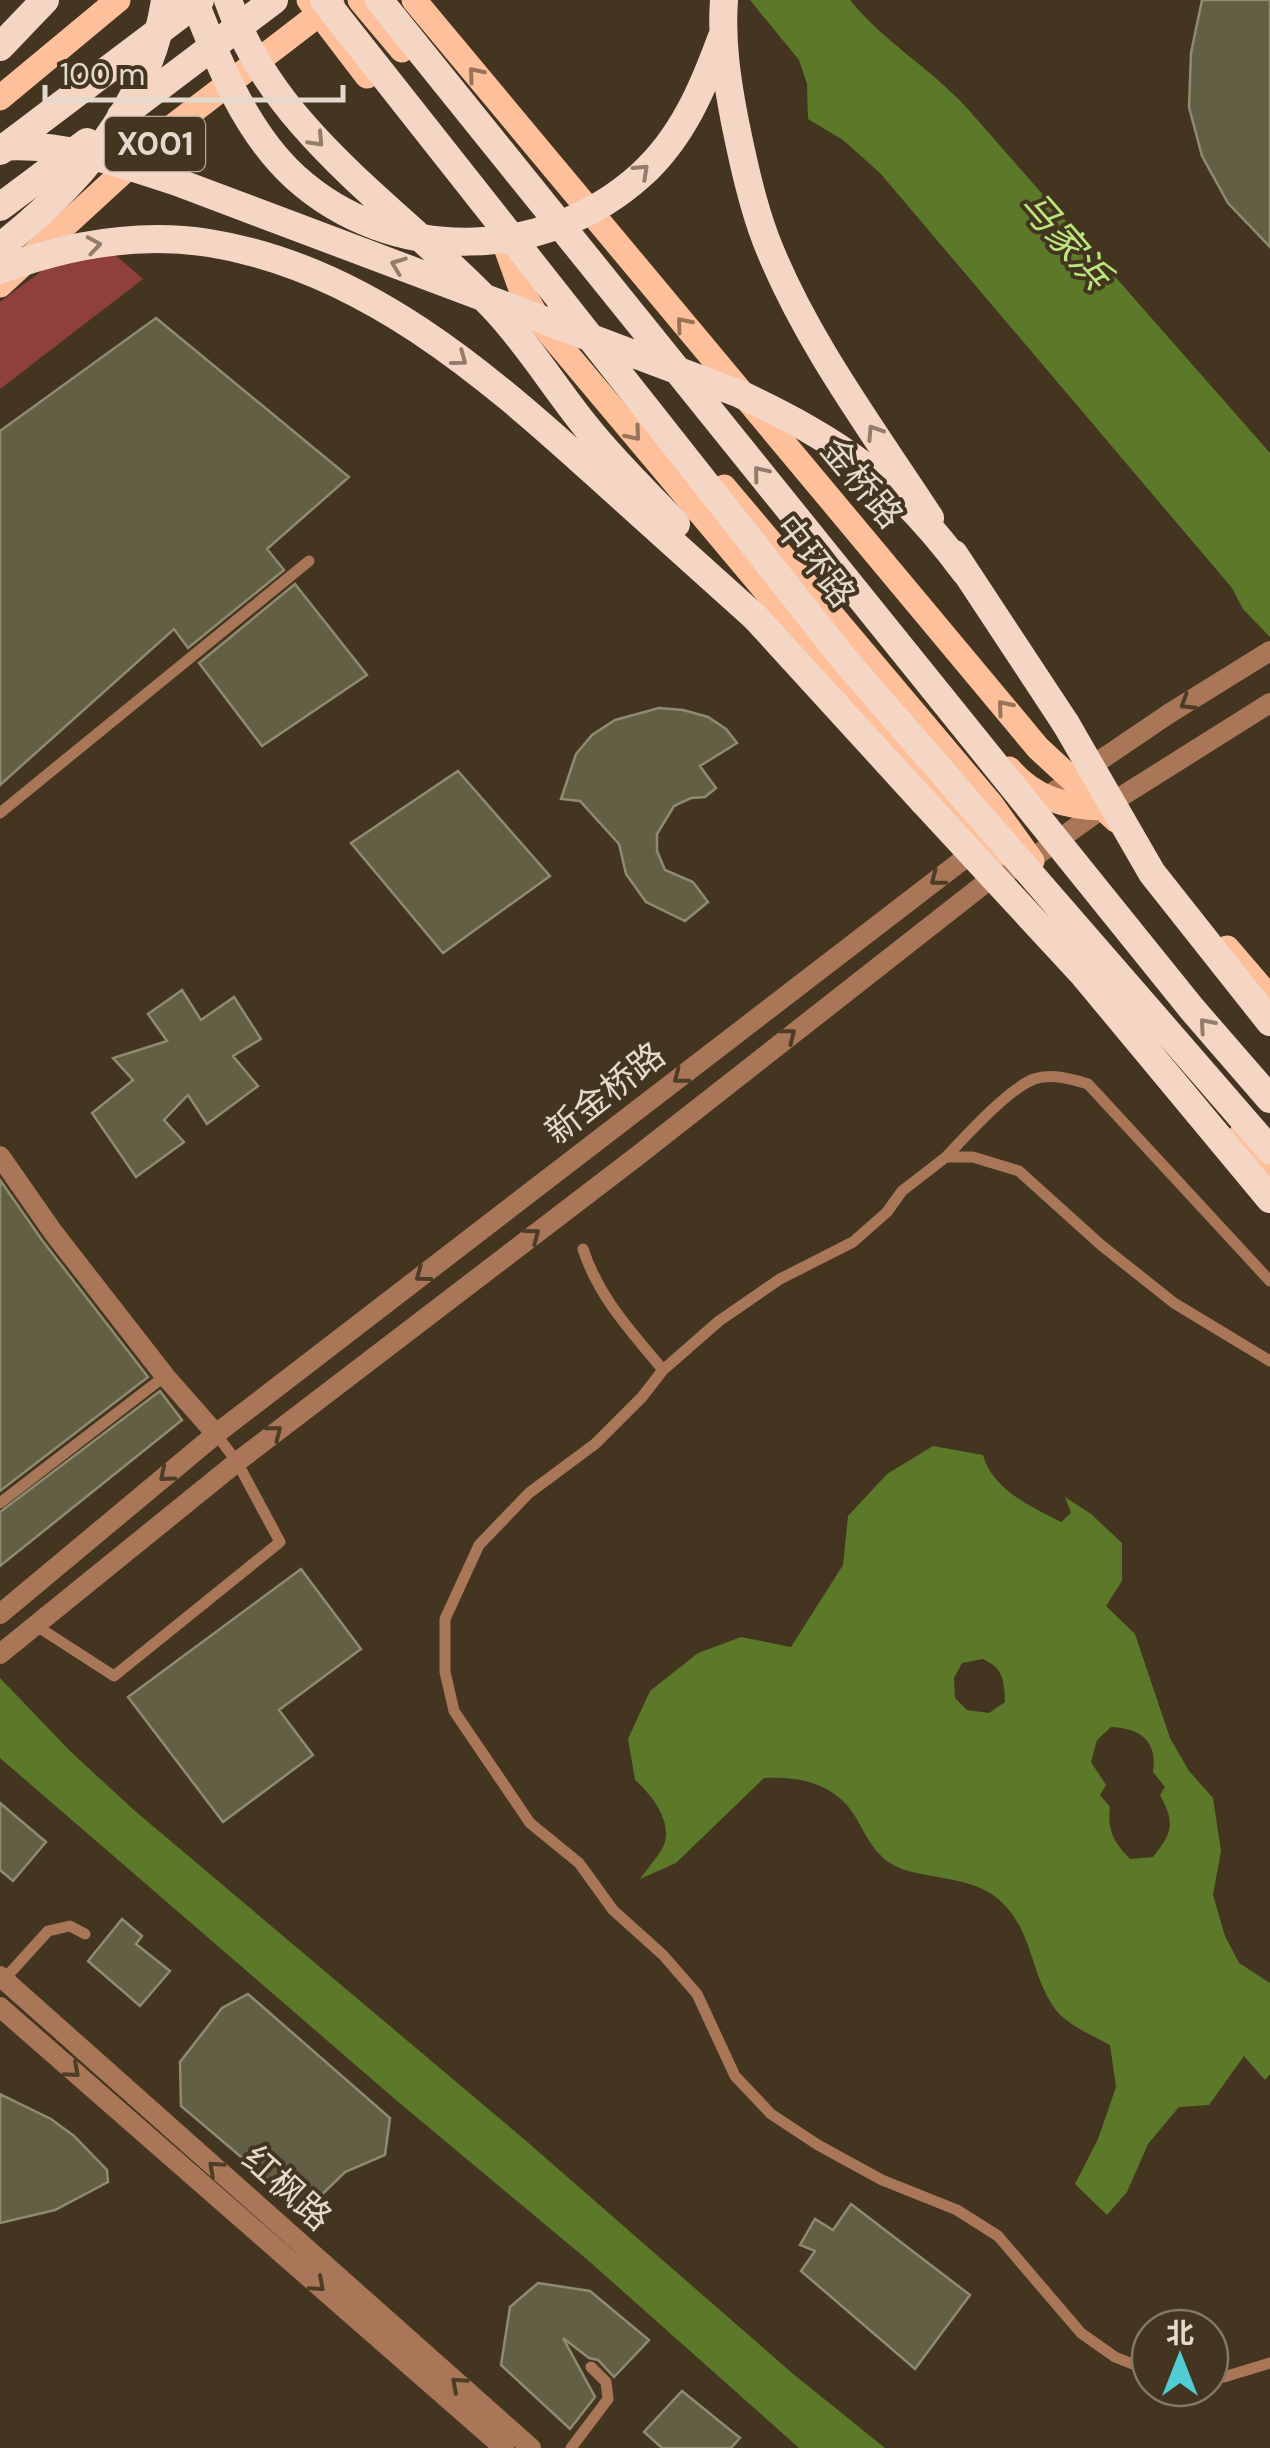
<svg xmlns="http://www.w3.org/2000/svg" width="1270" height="2448" viewBox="0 0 1270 2448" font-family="'DM Sans','Noto Sans SC',sans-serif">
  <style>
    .green { fill: #8f403b }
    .water { fill: #5c7929; fill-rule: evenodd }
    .building { fill: #625f45; stroke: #8e8b70; stroke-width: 2.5 }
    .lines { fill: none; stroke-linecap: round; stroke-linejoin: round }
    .service { stroke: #a97658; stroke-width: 11 }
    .minor { stroke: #a97658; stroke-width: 20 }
    .tertiary { stroke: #a97658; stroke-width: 20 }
    .primary { stroke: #febf9b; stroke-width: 25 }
    .trunk { stroke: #f5d6c4; stroke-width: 28 }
    .trunk-bridge { stroke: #f5d6c4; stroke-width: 28 }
    .oneway { stroke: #977357 }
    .oneway2 { stroke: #937d6a }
    .oneway3 { stroke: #4d3c26 }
    .labels { text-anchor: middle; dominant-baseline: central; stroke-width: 8; stroke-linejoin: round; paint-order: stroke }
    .shield { fill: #433520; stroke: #b3a89a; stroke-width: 2.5 }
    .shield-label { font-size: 32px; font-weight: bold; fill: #e3dace }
    .street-label { font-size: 35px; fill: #e3dace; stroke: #433520 }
    .water-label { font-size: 38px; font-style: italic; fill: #bce67c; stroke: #433520 }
  </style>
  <rect width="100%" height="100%" fill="#433520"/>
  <path class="green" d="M91,234L143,279L0,389V302Z"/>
  <path class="water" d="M750,0H850C884,42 930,68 966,107L1270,453V637L1243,609L1232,588L880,173L843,140L808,119L807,84L799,60Z
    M933,1446L983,1455C993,1490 1030,1506 1061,1522L1071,1513L1065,1497L1091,1514L1122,1543V1581L1106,1606L1135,1634L1170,1738L1189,1771L1213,1798L1221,1851L1213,1895L1225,1936L1239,1963L1270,1983V2074L1265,2080L1244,2056L1209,2105L1179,2107L1148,2144L1127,2192L1107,2215L1075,2184L1098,2139L1116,2087L1110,2045C1092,2035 1064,2024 1053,2006C1029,1970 1033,1928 997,1898C972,1877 931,1879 902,1869C863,1854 865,1816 837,1796C815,1779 790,1777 764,1778L676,1863L640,1879C647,1869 658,1857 664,1845C673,1821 651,1794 635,1780L628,1739L650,1691L698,1653L741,1637L791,1647L843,1565L848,1516L887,1474ZM983,1659C1004,1669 1004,1680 1005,1702L989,1713L967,1710L955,1698L954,1678L962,1663ZM1111,1727C1139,1728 1158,1740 1153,1772L1165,1787L1160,1795C1175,1823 1173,1832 1153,1857L1130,1859C1114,1843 1107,1831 1110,1807L1100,1795L1106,1785L1091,1762L1097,1740Z
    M0,1678L71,1752L135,1811L525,2140L792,2373L885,2448H799L590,2262L396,2100L0,1758Z"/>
  <path class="building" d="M1202,0H1270V247L1228,203L1202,156L1189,107L1191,53Z
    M156,318L349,477L267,549L284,570L188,648L174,629L0,785V431Z
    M295,584L367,675L262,746L199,663Z
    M659,708L683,710L708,717L726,729L737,743L700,766L716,788L705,797L691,798L674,806L657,834V851L665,870L693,882L708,902L685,921L646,902L626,874L619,844L580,801L561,799L576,754L592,735L615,720Z
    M458,771L550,876L443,953L351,843Z
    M182,990L201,1020L234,997L261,1039L233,1056L258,1086L207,1124L188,1095L164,1120L184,1142L136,1177L92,1113L133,1080L113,1058L167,1041L148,1014Z
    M0,1180L42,1240L148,1377L0,1491Z
    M160,1391L182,1420L0,1566V1512Z
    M301,1569L361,1649L279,1710L313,1755L223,1822L128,1697Z
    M0,1803L46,1842L13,1881L0,1870Z
    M122,1919L142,1936L136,1944L170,1971L140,2006L88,1961Z
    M248,1994L390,2118L385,2155L345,2172L305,2211L181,2106L180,2062L222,2008Z
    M0,2094L51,2119L74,2136L107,2170L108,2182L55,2210L0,2223Z
    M851,2204L970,2295L915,2369L801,2271L815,2251L800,2245L815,2219L833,2230Z
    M538,2283L590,2291L649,2340L614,2377L598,2360L589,2358L563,2338L595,2397L570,2429L501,2365L510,2307Z
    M682,2391L740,2438L731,2448H662L644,2432Z"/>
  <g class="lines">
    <path class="service" d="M0,813L309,561
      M946,1157C966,1136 1008,1089 1034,1079C1052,1073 1071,1079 1088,1084L1270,1281
      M583,1249C599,1298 631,1331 663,1370
      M0,1503L165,1376
      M35,1625L114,1676L280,1542L237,1462L216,1434
      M0,1984L48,1931L70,1926L85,1934
      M1150,2371L1115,2357L1081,2333L998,2236L957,2210L882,2180L818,2145L771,2114L735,2076L697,1994L663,1955L613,1910L579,1863L530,1823L454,1711L445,1672V1619L479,1545L529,1493L595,1444L642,1397L663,1370L719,1321L780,1279L853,1242L887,1212L902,1191L946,1157H973L1019,1171L1101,1245L1174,1303L1270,1361
      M1210,2378L1224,2377L1270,2363
      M571,2448L608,2399L606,2382L591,2367"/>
    <path class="minor" d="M0,1156L53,1232L165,1376L216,1434"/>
    <path class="tertiary" d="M1037,803L1170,713L1270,651
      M0,1614L216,1434L982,845
      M0,1654L237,1462L636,1157L984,884L1030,860L1103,808L1270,703
      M0,1976L531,2448
      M0,2007L504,2448"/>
    <path class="primary" d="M309,0L367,76
      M360,0L402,50
      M414,0L1038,748L1116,820
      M0,98L118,0
      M503,239L521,289L540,322L980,846L1021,857
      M0,285L172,127L332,4
      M724,487L991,804L1032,861
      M1009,769C1034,798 1065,807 1103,808
      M1227,948L1270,998
      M1241,1135L1270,1170"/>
    <path class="trunk" d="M724,0C721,42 727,81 735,122C743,161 752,203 766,240C805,340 872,429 930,518
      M0,47L45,0
      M121,116L274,0
      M0,151L200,0
      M0,207L87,142
      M954,554L1066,724
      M755,617L923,801"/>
    <path class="trunk-bridge" d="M194,0C218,62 245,131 295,177C392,265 545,262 641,175C682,138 703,88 721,39
      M228,0C274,134 401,209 494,308C529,345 556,390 588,429C615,463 647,493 676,524
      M324,0L844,659L1270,1150
      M379,0L1192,1009L1270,1099
      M0,147C60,142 121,163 177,182L740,394C843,443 897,480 965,572
      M0,247C79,185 150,103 165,0
      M0,270C67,245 138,232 209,243C362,267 486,374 596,474C649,522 702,569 755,617
      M1066,724L1152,873L1270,1022
      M923,801L1083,974L1270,1199"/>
  </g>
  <defs><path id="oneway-chevron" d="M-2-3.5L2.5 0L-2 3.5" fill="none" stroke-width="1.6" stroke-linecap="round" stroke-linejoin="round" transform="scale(2.5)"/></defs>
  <g class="oneway">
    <use href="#oneway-chevron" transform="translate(475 74) rotate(-130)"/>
    <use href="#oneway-chevron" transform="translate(683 324) rotate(-130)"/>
    <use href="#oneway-chevron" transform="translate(634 434) rotate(50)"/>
    <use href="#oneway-chevron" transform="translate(1004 707) rotate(-130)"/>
  </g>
  <g class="oneway2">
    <use href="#oneway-chevron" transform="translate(317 140) rotate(47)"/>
    <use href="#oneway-chevron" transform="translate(642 171) rotate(-43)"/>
    <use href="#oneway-chevron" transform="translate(94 245) rotate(-9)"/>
    <use href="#oneway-chevron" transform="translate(398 265) rotate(-159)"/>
    <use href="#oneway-chevron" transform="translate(460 359) rotate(37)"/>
    <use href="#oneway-chevron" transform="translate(874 432) rotate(-123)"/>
    <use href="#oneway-chevron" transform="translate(760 473) rotate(-129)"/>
    <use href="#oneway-chevron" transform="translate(1206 1025) rotate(-131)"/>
  </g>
  <g class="oneway3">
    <use href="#oneway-chevron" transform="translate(1187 703) rotate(148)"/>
    <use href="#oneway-chevron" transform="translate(937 879) rotate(142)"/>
    <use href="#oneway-chevron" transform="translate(789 1035) rotate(-38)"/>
    <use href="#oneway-chevron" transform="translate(680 1077) rotate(142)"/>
    <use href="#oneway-chevron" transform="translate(533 1235) rotate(-37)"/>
    <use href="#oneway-chevron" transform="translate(422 1275) rotate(143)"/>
    <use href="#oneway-chevron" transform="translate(275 1432) rotate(-38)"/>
    <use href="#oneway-chevron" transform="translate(166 1475) rotate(140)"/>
    <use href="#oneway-chevron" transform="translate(73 2071) rotate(41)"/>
    <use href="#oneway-chevron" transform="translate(215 2168) rotate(-138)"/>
    <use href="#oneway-chevron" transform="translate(318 2285) rotate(41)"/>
    <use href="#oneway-chevron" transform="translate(458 2384) rotate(-138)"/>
  </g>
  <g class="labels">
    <rect class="shield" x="105" y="117" width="100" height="54" rx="8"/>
    <g class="shield-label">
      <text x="155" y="144">X001</text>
    </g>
    <g class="street-label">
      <text transform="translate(862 483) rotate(50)">金桥路</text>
      <text transform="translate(815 561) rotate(52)">中环路</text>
      <text transform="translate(605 1093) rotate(-38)">新金桥路</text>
      <text transform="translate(287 2188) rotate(42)">红枫路</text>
    </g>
    <g class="water-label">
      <text transform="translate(1065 240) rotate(49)">马家浜</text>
    </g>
  </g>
  <g transform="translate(1180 2358)"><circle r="48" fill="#433520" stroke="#837766" stroke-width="2.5"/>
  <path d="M0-8L18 38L0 25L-18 38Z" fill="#52ccd5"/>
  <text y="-15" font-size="28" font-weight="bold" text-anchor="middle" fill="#e3dace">北</text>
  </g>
  <path d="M45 85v15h298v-15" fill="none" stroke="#e3dace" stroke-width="5"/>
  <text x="60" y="85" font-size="30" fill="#e3dace" stroke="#433520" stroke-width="8" paint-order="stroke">100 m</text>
</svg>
